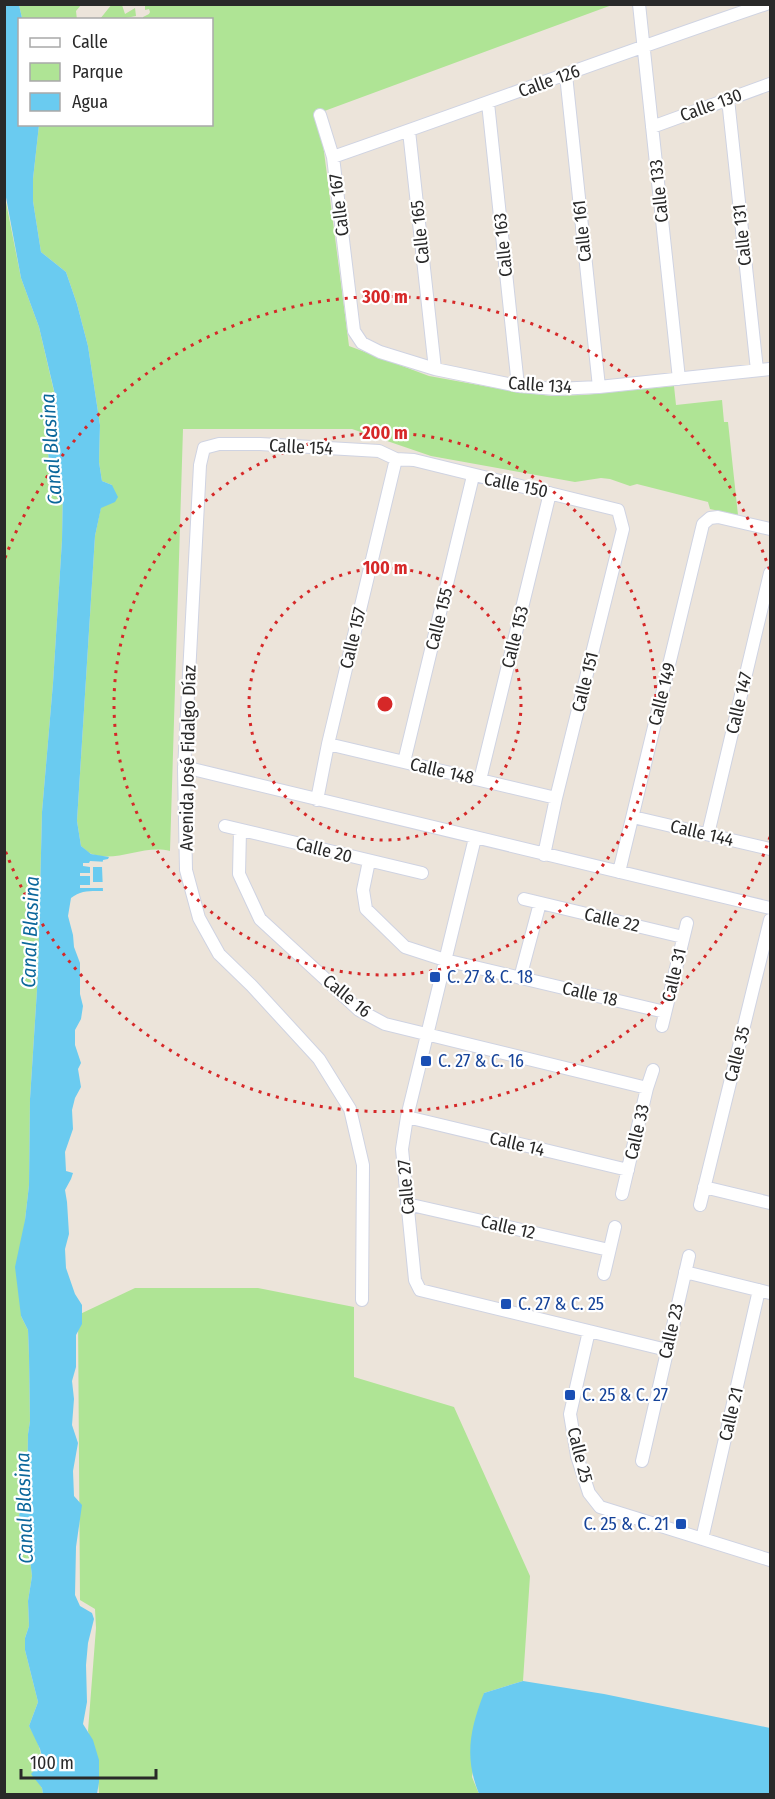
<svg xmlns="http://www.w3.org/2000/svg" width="775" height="1799" viewBox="0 0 775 1799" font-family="'Fira Sans Condensed',sans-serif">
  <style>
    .green { fill: #afe495 }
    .water { fill: #6acbf0 }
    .pier { fill: #ece4da }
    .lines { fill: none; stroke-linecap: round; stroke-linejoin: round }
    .minor-casing { stroke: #cfd3e2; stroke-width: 14 }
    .minor { stroke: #fff; stroke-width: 12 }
    .ring { fill: none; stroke: #d62828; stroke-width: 3; stroke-dasharray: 3 6 }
    .transit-dot { fill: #1a4fb4; stroke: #fff; stroke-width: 2 }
    .labels { text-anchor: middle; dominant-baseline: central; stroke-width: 4.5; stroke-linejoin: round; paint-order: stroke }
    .street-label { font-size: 18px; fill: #292929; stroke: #fff }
    .transit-label { font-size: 18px; fill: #164399; stroke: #fff; text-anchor: start }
    .water-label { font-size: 20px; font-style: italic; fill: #0b679b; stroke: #fff }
    .centre { fill: #d62828; stroke: #fff; stroke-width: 3 }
    .ring-label { font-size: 18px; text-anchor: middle; font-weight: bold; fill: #d62828; stroke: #fff; stroke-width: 4.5; stroke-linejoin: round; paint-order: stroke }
  </style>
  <rect width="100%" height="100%" fill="#ece4da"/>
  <path class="green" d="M112,4L122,5L125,14L135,8L136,16L121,19H100Z
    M179,4L612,5L319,113L349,346L429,376L517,392L552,396L584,395L674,386L676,405L722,400L724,422H728L738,515L710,509L708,502L637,484L630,486L610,479L601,478L575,482L431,456L352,429H183L170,851C144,844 117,863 92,854C88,853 84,848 81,846L77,821L95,536L101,507L112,485L102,481L99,462L100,425L88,346L77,304L66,272L41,252L33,201V179L39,125L212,124V20L143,19V17L149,14L150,12L149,9L145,10V5H168L171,6Z
    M19,5H81L76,11L77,20L24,19L22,18Z
    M4,192L21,278L39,327L56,400L47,436L49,464L63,484L62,540L53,683L42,812L38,974L30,1099L29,1185L25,1220L21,1316L28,1330L29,1356L30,1421L28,1434L27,1493L19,1515L29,1551L32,1576L28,1601L29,1626L25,1638V1650L38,1702L29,1726C41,1748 45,1755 36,1779L42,1788L43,1794H4Z
    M135,1288H258L354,1307V1377L454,1407L530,1576L523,1681L484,1693L472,1777L479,1794H99L97,1766L88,1731L96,1628L95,1609L80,1600L78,1315Z"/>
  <path class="water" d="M4,5H19L22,18L24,19L20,20V124L39,125L33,179V201L41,252L66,272L77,304L88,346L100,425L99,462L102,481L112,485L118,497L115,502L101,508L95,536L77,821L81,846L91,854L109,857L108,859L103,860L102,867L103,891C91,891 81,890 71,898L68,916L73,935L74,947L80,963V994L83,1006L81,1019L75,1030V1045L81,1063L78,1069L81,1087L75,1098L72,1110L73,1129L65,1152L66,1171L73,1173L71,1179L65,1190L67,1202L69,1234L65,1249L66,1268L75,1294L82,1305V1324L76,1335V1367L72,1381L74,1399L72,1425L78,1443L73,1471L74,1496L82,1505L76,1547L75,1595L80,1606L92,1613L94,1619L88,1643L86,1665L87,1702L83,1724L93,1740L99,1760V1782L97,1794H43L42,1788L31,1774L43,1761L40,1749L29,1726L38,1702L25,1650V1638L29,1626L28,1601L32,1576L29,1551L19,1515L27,1493L28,1434L30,1421L29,1356L28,1330L21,1316L15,1267L25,1220L29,1185L30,1099L38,974L42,812L53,683L62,540L63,484L49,464L47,436L56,399L39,327L21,278L5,192Z
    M523,1681L604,1694L770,1728V1794H479C464,1757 470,1729 484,1693Z"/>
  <path class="pier" d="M90,861L108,862L106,863L105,867H93V882H105V888H80V885H90V876H80V873H90V867L83,866V863H89Z"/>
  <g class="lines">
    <defs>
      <path id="minor" d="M639,4L679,379
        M566,75L599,387
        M728,99L757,370
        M488,103L518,386
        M320,115L333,157L354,331L362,343L380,352L435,369L518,386L556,389L599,387L770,369
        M652,127L770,84
        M409,131L435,369
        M333,157C477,107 621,53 766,4
        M328,744L556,798
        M404,762L473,476
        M184,767L770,908
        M480,780L550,493
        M317,800L328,744L396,459
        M633,817L770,849
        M225,826L422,873
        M240,830L239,874L260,919L359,1010L385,1024L647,1088
        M708,834L770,573
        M475,838L407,1117L402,1149L415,1280L420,1290L667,1350
        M369,861L363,890L366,909L405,947L445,960L665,1012
        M619,872L703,524L710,518L718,517L770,529
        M524,899L683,937
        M520,978L540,903
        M662,1026L687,923
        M407,1117L628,1170
        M704,1187L770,1203
        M622,1194L647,1088L653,1070
        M407,1204L609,1250
        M700,1205L770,920
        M685,1272L770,1293
        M604,1274L615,1227
        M362,1300L363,1165L350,1109L319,1059L252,986L219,954L199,918L186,870L184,770L200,465L204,448L219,444H260L379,451L396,459L414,460L618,510L623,529L556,798L544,855
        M589,1331L570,1414L577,1456L589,1493L600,1507L770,1560
        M642,1461L689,1256
        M702,1539L759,1290"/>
    </defs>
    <use href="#minor" class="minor-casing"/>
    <use href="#minor" class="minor"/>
  </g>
  <g class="ring">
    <circle cx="385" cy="704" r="136"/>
    <circle cx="385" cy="704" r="271"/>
    <path d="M770 837A407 407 0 0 1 5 850M5 558A407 407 0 0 1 770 571"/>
  </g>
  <g class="transit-dot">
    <rect x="429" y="971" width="12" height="12" rx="3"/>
    <rect x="420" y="1055" width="12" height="12" rx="3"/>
    <rect x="500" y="1298" width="12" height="12" rx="3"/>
    <rect x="564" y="1389" width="12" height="12" rx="3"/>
    <rect x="675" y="1518" width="12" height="12" rx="3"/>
  </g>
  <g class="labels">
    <g class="street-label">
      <text transform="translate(549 81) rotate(-20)">Calle 126</text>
      <text transform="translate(711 105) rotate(-20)">Calle 130</text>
      <text transform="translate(659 191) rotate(-96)">Calle 133</text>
      <text transform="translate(339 205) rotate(-97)">Calle 167</text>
      <text transform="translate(582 231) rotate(-96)">Calle 161</text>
      <text transform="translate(420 232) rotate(-96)">Calle 165</text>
      <text transform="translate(742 235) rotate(-96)">Calle 131</text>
      <text transform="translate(503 245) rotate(-96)">Calle 163</text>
      <text transform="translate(540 385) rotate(4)">Calle 134</text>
      <text transform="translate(301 447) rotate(3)">Calle 154</text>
      <text transform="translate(516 485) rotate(12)">Calle 150</text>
      <text transform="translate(439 619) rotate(-76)">Calle 155</text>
      <text transform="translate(515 637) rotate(-76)">Calle 153</text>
      <text transform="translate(353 638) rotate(-77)">Calle 157</text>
      <text transform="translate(585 682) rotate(-76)">Calle 151</text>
      <text transform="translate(662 694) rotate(-76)">Calle 149</text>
      <text transform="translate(739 703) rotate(-77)">Calle 147</text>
      <text transform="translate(188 758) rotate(-89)">Avenida José Fidalgo Díaz</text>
      <text transform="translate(442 771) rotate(13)">Calle 148</text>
      <text transform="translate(702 833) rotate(13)">Calle 144</text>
      <text transform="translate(324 850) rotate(14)">Calle 20</text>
      <text transform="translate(612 920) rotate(13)">Calle 22</text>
      <text transform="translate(674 975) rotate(-77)">Calle 31</text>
      <text transform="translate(590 994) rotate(13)">Calle 18</text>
      <text transform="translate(347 996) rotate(39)">Calle 16</text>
      <text transform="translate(737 1054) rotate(-76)">Calle 35</text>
      <text transform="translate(637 1132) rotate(-77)">Calle 33</text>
      <text transform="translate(517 1144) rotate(13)">Calle 14</text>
      <text transform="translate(406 1187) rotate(-95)">Calle 27</text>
      <text transform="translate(508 1227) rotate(13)">Calle 12</text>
      <text transform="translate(671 1331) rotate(-77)">Calle 23</text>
      <text transform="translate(731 1414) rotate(-77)">Calle 21</text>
      <text transform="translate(580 1455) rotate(76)">Calle 25</text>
    </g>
    <g class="transit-label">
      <text x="447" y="977">C. 27 &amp; C. 18</text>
      <text x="438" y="1061">C. 27 &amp; C. 16</text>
      <text x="518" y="1304">C. 27 &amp; C. 25</text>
      <text x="582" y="1395">C. 25 &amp; C. 27</text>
      <text x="669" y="1524" text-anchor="end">C. 25 &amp; C. 21</text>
    </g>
    <g class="water-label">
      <text transform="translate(51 449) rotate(-94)">Canal Blasina</text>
      <text transform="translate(30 932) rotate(-88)">Canal Blasina</text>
      <text transform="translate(24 1508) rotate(-92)">Canal Blasina</text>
    </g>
  </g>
  <circle cx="385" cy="704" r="9" class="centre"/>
  <g class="ring-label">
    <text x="385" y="303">300 m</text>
    <text x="385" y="439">200 m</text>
    <text x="385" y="574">100 m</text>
  </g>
  <rect width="775" height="1799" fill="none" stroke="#292929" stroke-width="12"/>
  <rect x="18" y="18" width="195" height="108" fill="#ffffff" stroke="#a9a9a9" stroke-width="1.5"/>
  <rect x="30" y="38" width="30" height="9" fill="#ffffff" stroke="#a9a9a9" stroke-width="1.5"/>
  <text x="72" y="48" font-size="18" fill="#292929">Calle</text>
  <rect x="30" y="63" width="30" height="18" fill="#afe495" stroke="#a9a9a9" stroke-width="1.5"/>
  <text x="72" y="78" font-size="18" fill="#292929">Parque</text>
  <rect x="30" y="93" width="30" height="18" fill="#6acbf0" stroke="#a9a9a9" stroke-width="1.5"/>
  <text x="72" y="108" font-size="18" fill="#292929">Agua</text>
  <path d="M21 1769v9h135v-9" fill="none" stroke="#292929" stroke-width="3"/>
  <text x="30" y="1769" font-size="18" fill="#292929" stroke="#ffffff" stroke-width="4.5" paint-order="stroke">100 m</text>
</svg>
